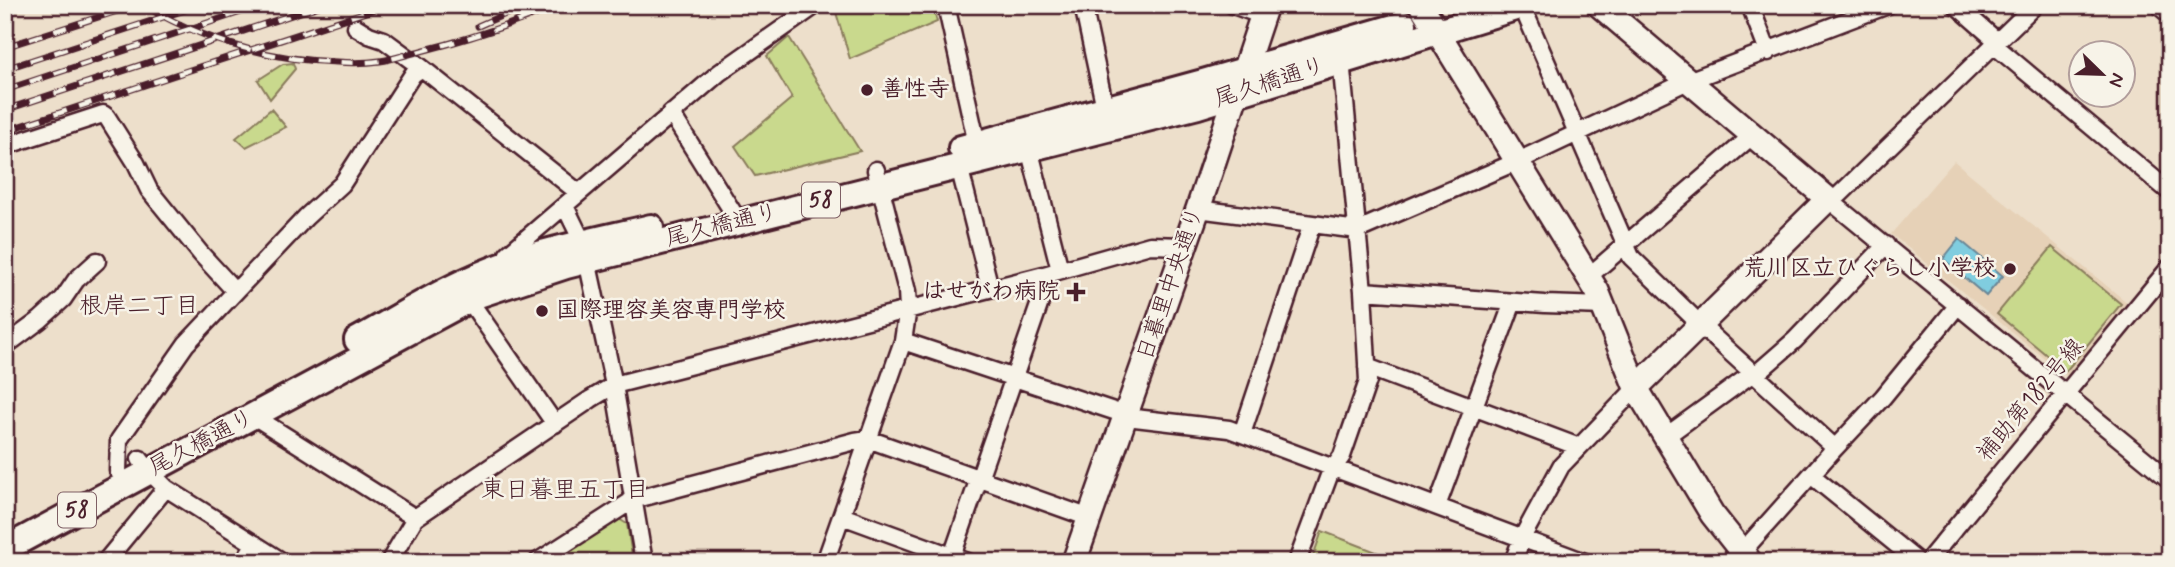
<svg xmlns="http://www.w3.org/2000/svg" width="2175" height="567" viewBox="0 0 2175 567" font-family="Mynerve,'Klee One',sans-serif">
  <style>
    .built { fill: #e6d1b7 }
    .green { fill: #c9d98d; stroke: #8a7c5c; stroke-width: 2 }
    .water { fill: #80cddf; stroke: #6a8797; stroke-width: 2 }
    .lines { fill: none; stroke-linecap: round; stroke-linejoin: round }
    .street-casing { stroke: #4a1f2b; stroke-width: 21 }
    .secondary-casing { stroke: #4a1f2b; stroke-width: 28 }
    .primary-casing { stroke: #4a1f2b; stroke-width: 30 }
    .street { stroke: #f7f3e8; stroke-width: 16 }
    .secondary { stroke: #f7f3e8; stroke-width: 23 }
    .primary { stroke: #f7f3e8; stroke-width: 24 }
    .rail-casing { stroke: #4a1f2b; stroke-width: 7 }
    .rail { stroke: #f7f3e8; stroke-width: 4.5; stroke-dasharray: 13; stroke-linecap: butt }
    .poi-dot { fill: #4a1f2b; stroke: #f7f3e8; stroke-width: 2.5 }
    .labels { text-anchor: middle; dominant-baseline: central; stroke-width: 5; stroke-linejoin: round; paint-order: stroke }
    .shield { fill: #f7f3e8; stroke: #7e5f64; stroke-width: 2 }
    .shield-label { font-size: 21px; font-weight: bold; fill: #4a1f2b }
    .street-label { font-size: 23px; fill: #4a1f2b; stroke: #f7f3e8 }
    .poi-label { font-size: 23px; font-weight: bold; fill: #4a1f2b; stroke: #f7f3e8; text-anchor: start }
    .neighbourhood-label { font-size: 24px; fill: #4a1f2b; stroke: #f7f3e8 }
  </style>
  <rect width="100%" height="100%" fill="#eddfcb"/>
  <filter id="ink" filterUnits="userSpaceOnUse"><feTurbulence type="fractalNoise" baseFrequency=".0143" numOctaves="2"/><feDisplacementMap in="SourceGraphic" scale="14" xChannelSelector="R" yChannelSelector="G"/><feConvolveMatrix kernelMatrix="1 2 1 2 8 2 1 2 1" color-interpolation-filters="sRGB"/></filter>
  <g filter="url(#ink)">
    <path class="built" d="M1954,161L2129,304L2069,378L1891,234Z"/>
    <path class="green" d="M840,5H932L937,22L850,59L835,9Z
      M789,37L860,151L755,176L735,146L792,98L767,56Z
      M293,63L295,69L270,99L258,80L283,64Z
      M271,109L286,127L246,147L236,138Z
      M2052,247L2121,304L2066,371L1997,314Z
      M619,519L627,524L633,562H552Z
      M1322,531L1402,562H1311Z"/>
    <path class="water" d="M1959,239L2003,276L1986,296L1943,259Z"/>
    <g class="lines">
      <defs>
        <path id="street" d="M946,5L977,144
          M1083,5L1105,108
          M1233,5L1263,16
          M1750,5L1768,52
          M1956,5L1998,42
          M2158,5L2170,15
          M1522,6L1631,257L1708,332L1835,448
          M356,27L369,35L384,40L422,68
          M1994,45L2170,192
          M671,113L739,222
          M5,146L103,114L107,117L136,163L149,190L201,254L235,291
          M1029,148L1060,270
          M959,166L990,288
          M1828,199L2170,480
          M1832,202L2035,5
          M565,206L583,243L587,260L614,385L644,562
          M1198,209L1358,230L1518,161L1688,81L1888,5
          M508,265V254L719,73L816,5
          M1589,276L1753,135
          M1363,291L1545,304L1604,306
          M469,300L555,424
          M903,341L1135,418L1229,429L1585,562
          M5,346L40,320L63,299L76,280L97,261
          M1367,367L1579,447
          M1755,375L1795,340L1886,245
          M252,415L415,518
          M1242,434L1312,224
          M1665,437L1753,373
          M140,459L149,471L166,488L283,562
          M118,471L119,440L186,344L306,217L342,184L413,74L422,68L579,193
          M1811,475L1918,562
          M1437,506L1513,302
          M842,516L968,562
          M1742,552L1835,448L1883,397L1958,305
          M105,562L166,488
          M243,562L255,544
          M389,562L415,518L591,399L614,385L1044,275L1150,245L1185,246
          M537,562L633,500L855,441L868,439L1090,518
          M825,562L903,341L908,308L907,291L876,170
          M950,562L1045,288L1044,275
          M1297,562L1330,473L1342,456L1368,381L1363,291L1341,60
          M1513,562L1522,538L1561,466L1636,388
          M1927,562L2170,267"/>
        <path id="secondary" d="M1421,5L1597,291L1636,388L1712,514L1750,562
          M1599,5L1828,199L1636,388
          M1074,562L1198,209L1266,5"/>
        <path id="primary" d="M961,148L1203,82L1404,24
          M357,340C394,320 431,296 470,279C525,253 592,241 651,227
          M5,549L478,295L566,266L1198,106L1525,5"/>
      </defs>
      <use href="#street" class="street-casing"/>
      <use href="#secondary" class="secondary-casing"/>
      <use href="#primary" class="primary-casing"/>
      <use href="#street" class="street"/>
      <use href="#secondary" class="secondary"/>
      <use href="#primary" class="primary"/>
      <defs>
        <path id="rail" d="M143,5C203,40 267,60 337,62C351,63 366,63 380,61C394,59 408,54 421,51C469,39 514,24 559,5
          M478,26L526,5
          M5,47L136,5
          M5,69L200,5
          M5,90L262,5
          M5,110L322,5
          M5,131L387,5"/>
      </defs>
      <use href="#rail" class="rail-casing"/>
      <use href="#rail" class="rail"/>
    </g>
  </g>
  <g class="poi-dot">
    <circle cx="867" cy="90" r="7"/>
    <circle cx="2010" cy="269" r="7"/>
    <path d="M1072.5 281.5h7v7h7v7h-7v7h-7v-7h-7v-7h7z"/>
    <circle cx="542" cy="311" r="7"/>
  </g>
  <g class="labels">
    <g class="shield">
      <rect x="802" y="182.5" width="38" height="35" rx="5"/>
      <rect x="58" y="492.5" width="38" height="35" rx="5"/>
    </g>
    <g class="shield-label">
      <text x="821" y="200">58</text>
      <text x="77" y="510">58</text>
    </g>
    <g class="street-label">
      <text transform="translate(1270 83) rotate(-18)">尾久橋通り</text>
      <text transform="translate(722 226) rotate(-14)">尾久橋通り</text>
      <text transform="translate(1171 284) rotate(-71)">日暮里中央通り</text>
      <text transform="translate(2031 400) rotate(-50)">補助第182号線</text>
      <text transform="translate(202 443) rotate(-28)">尾久橋通り</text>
    </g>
    <g class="poi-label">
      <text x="881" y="90">善性寺</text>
      <text x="1996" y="269" text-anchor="end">荒川区立ひぐらし小学校</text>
      <text x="1060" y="292" text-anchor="end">はせがわ病院</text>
      <text x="556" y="311">国際理容美容専門学校</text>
    </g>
    <g class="neighbourhood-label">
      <text x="139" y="306">根岸二丁目</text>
      <text x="565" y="490">東日暮里五丁目</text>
    </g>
  </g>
  <rect width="2175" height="567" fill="none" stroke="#f7f3e8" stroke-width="28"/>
  <rect x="14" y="14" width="2147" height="539" fill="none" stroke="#4a1f2b" stroke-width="2.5" filter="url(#ink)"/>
  <g transform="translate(2102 74) rotate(113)"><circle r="33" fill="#f7f3e8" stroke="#b29e9c" stroke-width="2"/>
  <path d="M0-5L12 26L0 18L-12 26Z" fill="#4a1f2b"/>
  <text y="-10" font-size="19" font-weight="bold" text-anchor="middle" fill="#4a1f2b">N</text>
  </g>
</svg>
